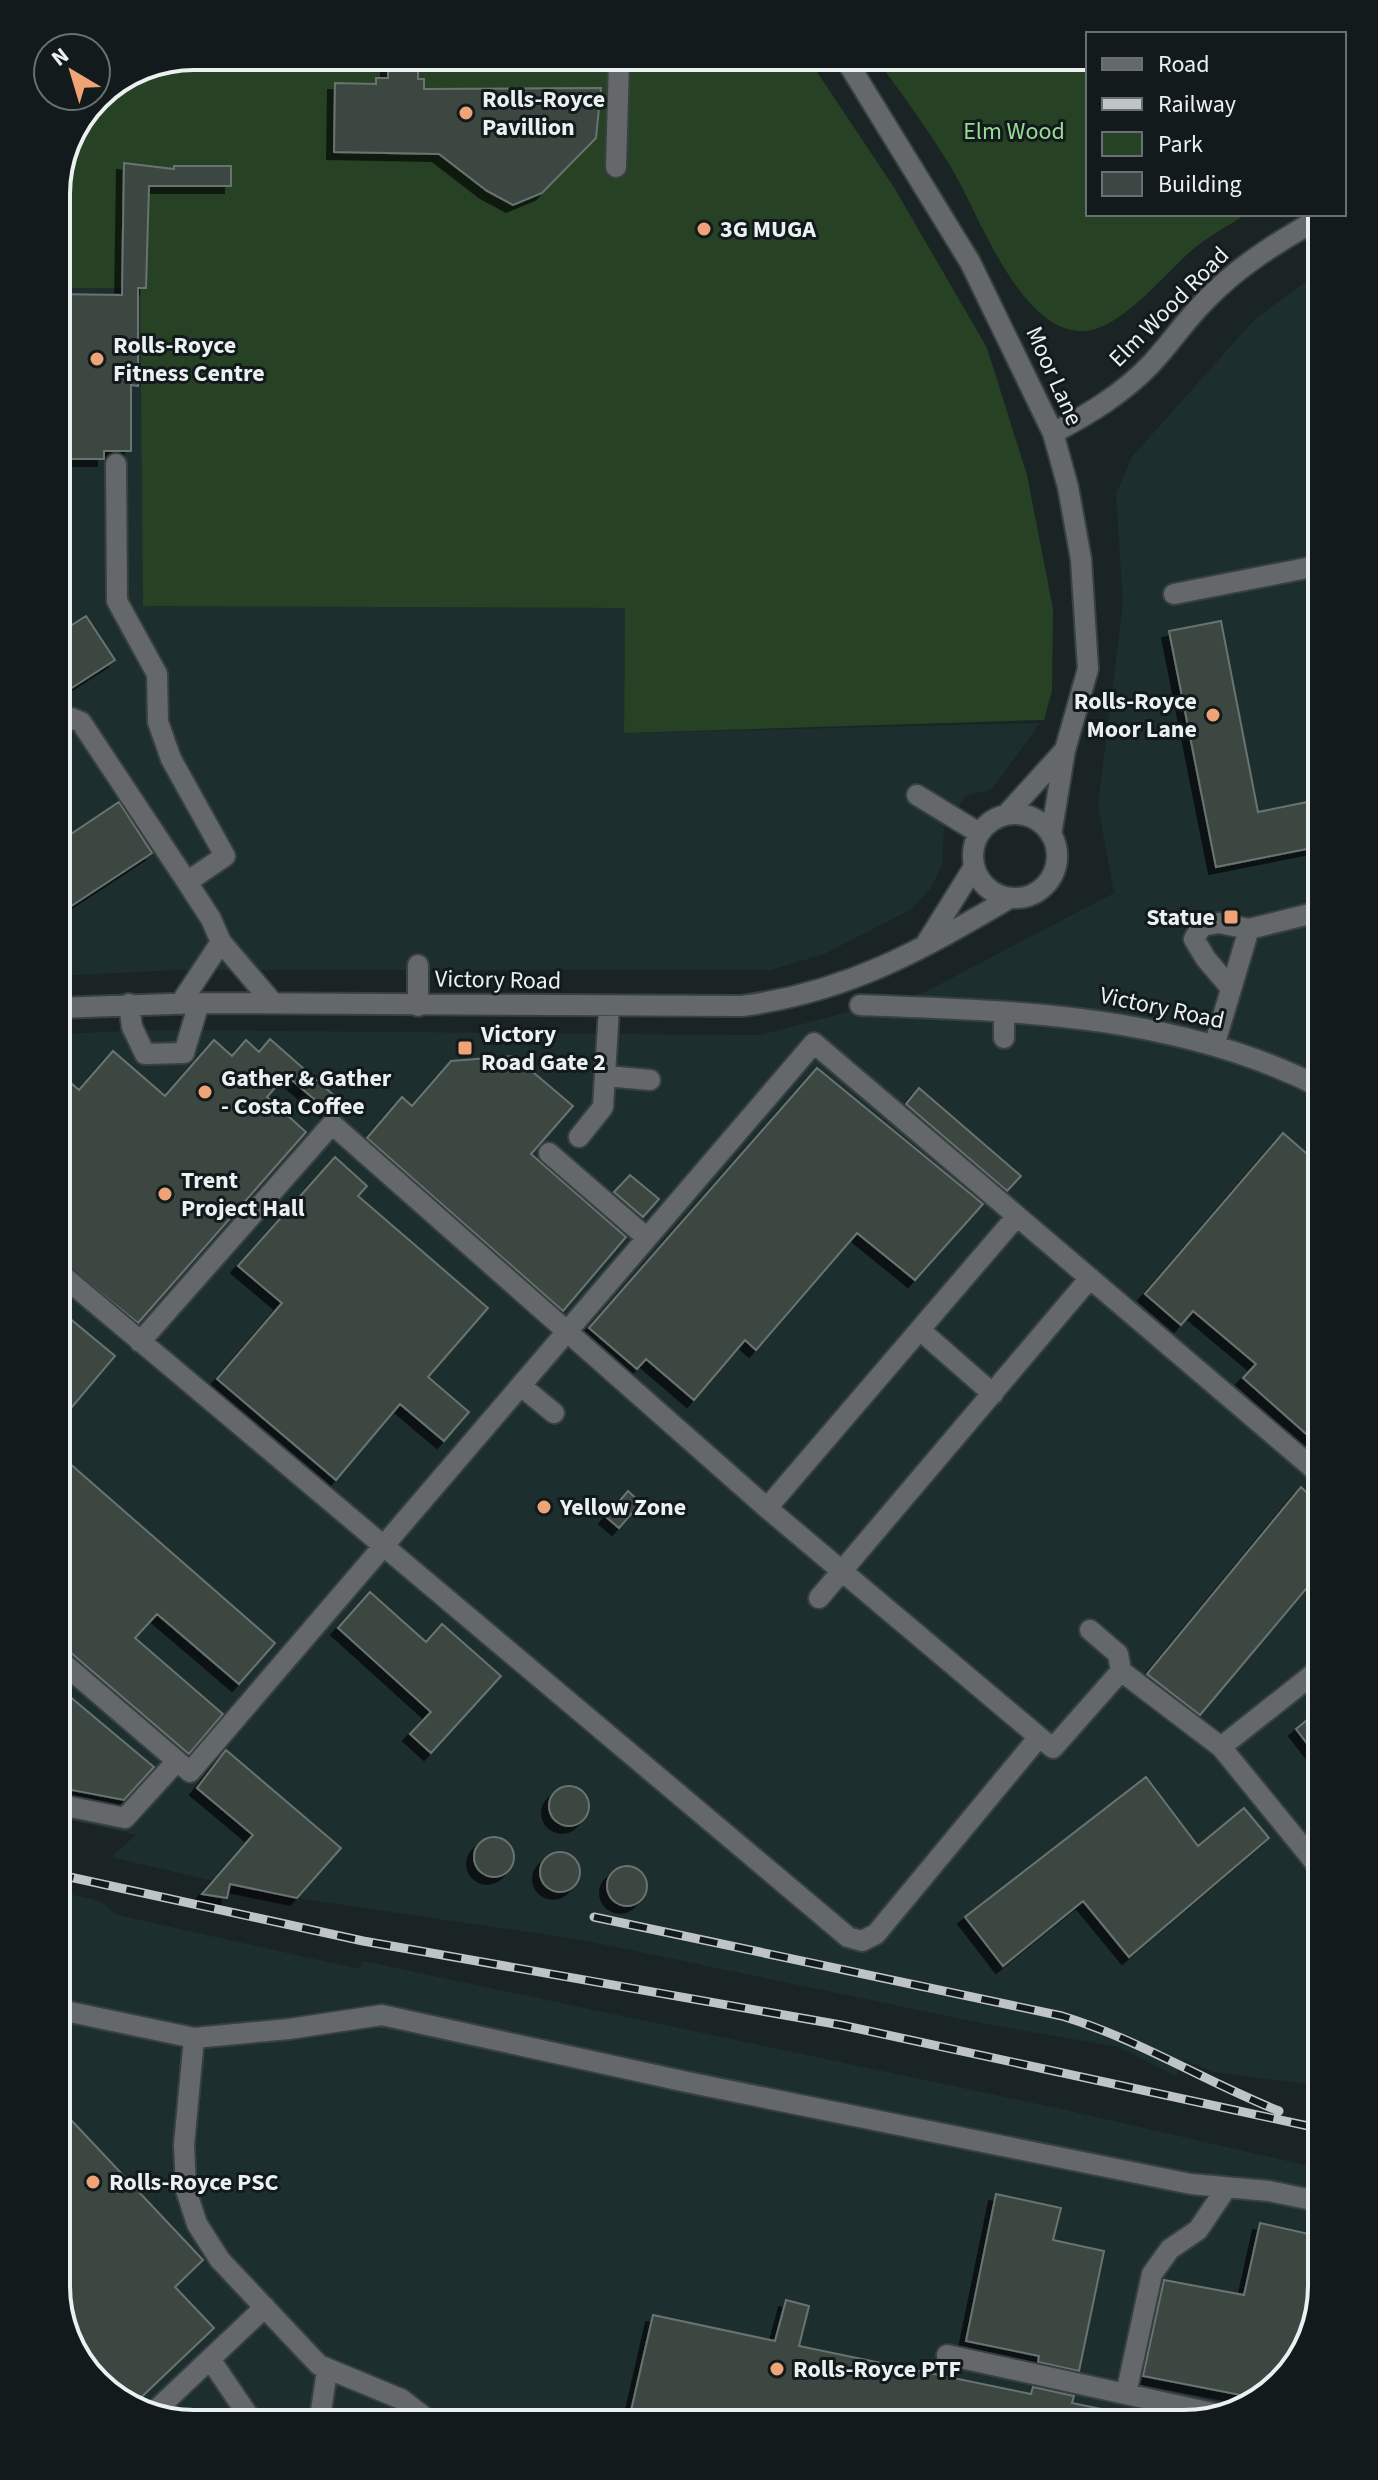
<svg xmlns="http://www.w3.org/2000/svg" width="1378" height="2480" viewBox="0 0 1378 2480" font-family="'Source Sans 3',sans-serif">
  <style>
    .built { fill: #1d2e2f }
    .green { fill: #264124 }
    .building { fill: #3d4643; stroke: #69736f; stroke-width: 2; filter: url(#shadow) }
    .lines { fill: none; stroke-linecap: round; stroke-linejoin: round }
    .minor-casing { stroke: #384142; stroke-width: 24 }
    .minor { stroke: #65686b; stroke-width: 20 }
    .rail-casing { stroke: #bfc5c6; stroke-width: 9 }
    .rail { stroke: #121a1b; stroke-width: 6; stroke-dasharray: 18; stroke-linecap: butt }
    .poi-dot { fill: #efa377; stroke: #121a1b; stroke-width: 3 }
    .labels { text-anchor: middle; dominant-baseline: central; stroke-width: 6; stroke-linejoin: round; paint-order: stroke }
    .poi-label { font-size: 24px; font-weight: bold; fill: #ebf0f1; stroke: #121a1b; text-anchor: start }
    .park-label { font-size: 24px; fill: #99da94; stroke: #121a1b }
    .street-label { font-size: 24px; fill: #ebf0f1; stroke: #121a1b }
    .rim { fill: none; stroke: #ebf0f1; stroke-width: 4 }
  </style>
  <defs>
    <filter id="shadow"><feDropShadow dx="-7" dy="7" stdDeviation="0" flood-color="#0009"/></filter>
  </defs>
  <rect width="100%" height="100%" fill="#1b2425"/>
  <path class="built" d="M1322,270V2086L1213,2072L1184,2059L1175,2076L1119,2047L986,2024L582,1940L297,1898L213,1881L111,1857L136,1835L56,1817V1034L158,1030L760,1035L925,992L1114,893L1098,806L1123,603L1116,494L1131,458L1255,319Z
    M56,288H140L144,606L625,608L624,733L1040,723L992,789L966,796L944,827L942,865L930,889L910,910L824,954L770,970H179L56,976Z
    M56,1891L100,1901L117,1915L359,1969L363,1961L1057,2108L1322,2169V2287L1299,2363L1237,2413L1184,2424H185L117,2401L67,2339L56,2286Z"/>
  <path class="green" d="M1088,57V214H1246C1228,226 1207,237 1191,251C1165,274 1121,328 1086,331C1021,336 979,214 952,169C929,131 903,95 876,59Z
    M809,60L895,189L987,348L1027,475L1053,609L1052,691L1044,720L624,733L625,608L143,606L140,288H56V185L97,96L141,66Z"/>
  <path class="building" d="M388,64H418V79H424V89L601,88L596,138L542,193L513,205L487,191L439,154L334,152L335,83L376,84V78H388Z
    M124,163L174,169V166H231V186H149L146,288H138V386L131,385V451H104V459H56V294L122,295Z
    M86,616L115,660L56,698V635Z
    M1221,621L1258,812L1322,799V846L1216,867L1169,631Z
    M119,802L152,853L56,916V844Z
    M270,1039L345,1105L338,1113L329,1112L286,1075L267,1097L306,1132L138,1323L56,1257V1070L79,1090L113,1051L165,1096L214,1040L232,1056L246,1040L259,1052Z
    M514,1056L573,1106L531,1154L626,1237L563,1311L367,1138L402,1097L412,1106L451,1061Z
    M817,1068L983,1204L915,1280L857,1233L756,1350L745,1340L694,1400L646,1359L637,1369L589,1328Z
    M919,1088L1021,1176L1007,1191L906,1104Z
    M1283,1133L1322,1167V1448L1243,1378L1256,1364L1193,1311L1181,1325L1145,1294Z
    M335,1157L367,1186L358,1196L488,1308L428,1377L469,1412L444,1441L400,1404L336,1480L217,1379L282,1303L238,1266Z
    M630,1175L659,1199L643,1217L614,1192Z
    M56,1307L115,1356L56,1426Z
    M68,1462L275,1643L239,1684L157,1614L135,1638L223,1714L189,1754L56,1640V1475Z
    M1301,1487L1322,1508V1570L1200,1715L1147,1674Z
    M628,1491L641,1503L619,1528L606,1517Z
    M370,1592L426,1642L442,1624L501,1676L431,1753L410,1734L431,1712L338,1628Z
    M56,1685L154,1767L124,1800L56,1787Z
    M1322,1708V1763L1296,1729Z
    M226,1750L341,1848L297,1898L230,1884L227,1898L202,1894L253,1835L197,1788Z
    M1146,1777L1198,1846L1244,1808L1269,1838L1129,1957L1083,1901L1003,1966L965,1917Z
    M549 1806a20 20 0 1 1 40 0a20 20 0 1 1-40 0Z
    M474 1857a20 20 0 1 1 40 0a20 20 0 1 1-40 0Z
    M540 1872a20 20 0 1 1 40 0a20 20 0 1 1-40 0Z
    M607 1886a20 20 0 1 1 40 0a20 20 0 1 1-40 0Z
    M56,2104L203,2260L175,2287L214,2328L132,2406L117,2401L67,2339L56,2286Z
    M996,2194L1061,2208L1053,2240L1104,2251L1079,2371L1038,2362L1039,2356L966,2341Z
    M1260,2223L1322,2237V2287L1299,2363L1256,2398L1143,2376L1164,2280L1244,2295Z
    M786,2300L809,2306L799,2346L1031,2394L1033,2387L1074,2396L1072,2403L1136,2416L1135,2424H628L653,2315L775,2341Z"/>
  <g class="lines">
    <defs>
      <path id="minor" d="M846,60L970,262L1053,433L1068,487L1081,559L1088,669L1065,750L1051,835
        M616,167L619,62
        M1053,433C1089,414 1124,393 1152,363C1170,344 1185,321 1204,302C1238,266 1279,241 1322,217
        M116,464L117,601L157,674L158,722L171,759L225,856L187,882L211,919L221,942L180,1004
        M1174,594L1322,565
        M71,718L81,722L187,882
        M917,795L979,833
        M973 856a42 42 0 1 1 84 0a42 42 0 1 1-84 0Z
        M1006,815L1065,750
        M221,942L273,1003
        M927,942L974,867
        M1230,987L1206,959L1194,939L1202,926L1219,923L1249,929L1322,911
        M129,1004L132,1027L145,1054L184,1053L199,1003
        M860,1005C1018,1011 1177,1014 1322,1088
        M418,1006V965
        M56,1008L199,1003L742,1006C847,992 920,951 1010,898
        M1004,1038V1013
        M1215,1043L1249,929
        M606,1076L650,1080
        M579,1137L603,1107L609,1008
        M549,1153L647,1238
        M56,1270C319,1493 583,1715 848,1937L862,1941L876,1934L1039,1737L767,1508L332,1124L140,1342
        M920,1330L993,1394
        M521,1386L554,1413
        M767,1508L1017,1216
        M819,1598L1090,1278
        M1090,1630L1118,1654L1121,1671
        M56,1657L190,1772L814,1043L1322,1476
        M1039,1737L1053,1748L1121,1671L1221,1747
        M56,1804L125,1818L177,1761
        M1322,1871L1221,1747L1322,1667
        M56,2009L194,2038L289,2029L382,2015L687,2082L1191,2184L1269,2191L1322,2202
        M194,2038L184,2145L186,2190L197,2224L220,2260L319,2365L401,2399L433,2424
        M947,2355L1226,2416
        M210,2359L254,2424
        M1126,2394L1152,2274L1170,2249L1198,2230L1225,2190
        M153,2413L265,2307
        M319,2424L327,2371"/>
    </defs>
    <use href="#minor" class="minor-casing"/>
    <use href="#minor" class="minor"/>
    <defs>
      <path id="rail" d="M56,1874L363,1941L841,2025L1322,2129
        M594,1917L1062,2016C1138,2039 1206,2082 1279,2111"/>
    </defs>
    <use href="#rail" class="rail-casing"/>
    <use href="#rail" class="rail"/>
  </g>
  <g class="poi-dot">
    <circle cx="466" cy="113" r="8"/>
    <circle cx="704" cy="229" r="8"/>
    <circle cx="97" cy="359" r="8"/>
    <circle cx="1213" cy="715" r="8"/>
    <rect x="1223" y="909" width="16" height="16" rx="4"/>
    <rect x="457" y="1040" width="16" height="16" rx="4"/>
    <circle cx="205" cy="1092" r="8"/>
    <circle cx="165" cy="1194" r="8"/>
    <circle cx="544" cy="1507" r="8"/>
    <circle cx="93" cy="2182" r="8"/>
    <circle cx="777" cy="2369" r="8"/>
  </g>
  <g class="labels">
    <g class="poi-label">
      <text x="482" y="99">Rolls-Royce<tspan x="482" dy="28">Pavillion</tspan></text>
      <text x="720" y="229">3G MUGA</text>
      <text x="113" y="345">Rolls-Royce<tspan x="113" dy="28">Fitness Centre</tspan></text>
      <text x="1197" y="701" text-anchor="end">Rolls-Royce<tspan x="1197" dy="28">Moor Lane</tspan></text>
      <text x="1215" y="917" text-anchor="end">Statue</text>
      <text x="481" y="1034">Victory<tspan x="481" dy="28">Road Gate 2</tspan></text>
      <text x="221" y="1078">Gather &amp; Gather<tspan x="221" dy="28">- Costa Coffee</tspan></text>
      <text x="181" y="1180">Trent<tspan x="181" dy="28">Project Hall</tspan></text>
      <text x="560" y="1507">Yellow Zone</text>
      <text x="109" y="2182">Rolls-Royce PSC</text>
      <text x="793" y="2369">Rolls-Royce PTF</text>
    </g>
    <g class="park-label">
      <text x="1014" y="131">Elm Wood</text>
    </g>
    <g class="street-label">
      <text transform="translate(1169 307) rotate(-45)">Elm Wood Road</text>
      <text transform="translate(1054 376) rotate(66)">Moor Lane</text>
      <text transform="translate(498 980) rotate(1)">Victory Road</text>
      <text transform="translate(1162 1008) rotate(12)">Victory Road</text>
    </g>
  </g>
  <path d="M0 0H1378V2480H0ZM194 70H1184A124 124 0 0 1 1308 194V2286A124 124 0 0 1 1184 2410H194A124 124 0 0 1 70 2286V194A124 124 0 0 1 194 70Z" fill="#121a1b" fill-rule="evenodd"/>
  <path class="rim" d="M194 70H1184A124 124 0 0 1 1308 194V2286A124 124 0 0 1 1184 2410H194A124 124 0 0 1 70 2286V194A124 124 0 0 1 194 70Z"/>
  <rect x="1086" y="32" width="260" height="184" fill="#121a1b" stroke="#697071" stroke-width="2"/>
  <rect x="1102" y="58" width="40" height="12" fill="#65686b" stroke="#697071" stroke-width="2"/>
  <text x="1158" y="72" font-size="24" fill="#ebf0f1">Road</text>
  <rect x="1102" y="98" width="40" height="12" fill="#bfc5c6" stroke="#697071" stroke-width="2"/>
  <text x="1158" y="112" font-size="24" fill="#ebf0f1">Railway</text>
  <rect x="1102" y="132" width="40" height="24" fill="#264124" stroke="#697071" stroke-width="2"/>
  <text x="1158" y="152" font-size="24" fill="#ebf0f1">Park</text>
  <rect x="1102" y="172" width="40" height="24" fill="#3d4643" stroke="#697071" stroke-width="2"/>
  <text x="1158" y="192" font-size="24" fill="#ebf0f1">Building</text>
  <g transform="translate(72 72) rotate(322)"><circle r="38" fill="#121a1b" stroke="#697071" stroke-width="2"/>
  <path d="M0-6L14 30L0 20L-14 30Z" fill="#efa377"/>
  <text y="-12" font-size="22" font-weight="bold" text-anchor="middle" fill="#ebf0f1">N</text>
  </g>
</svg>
